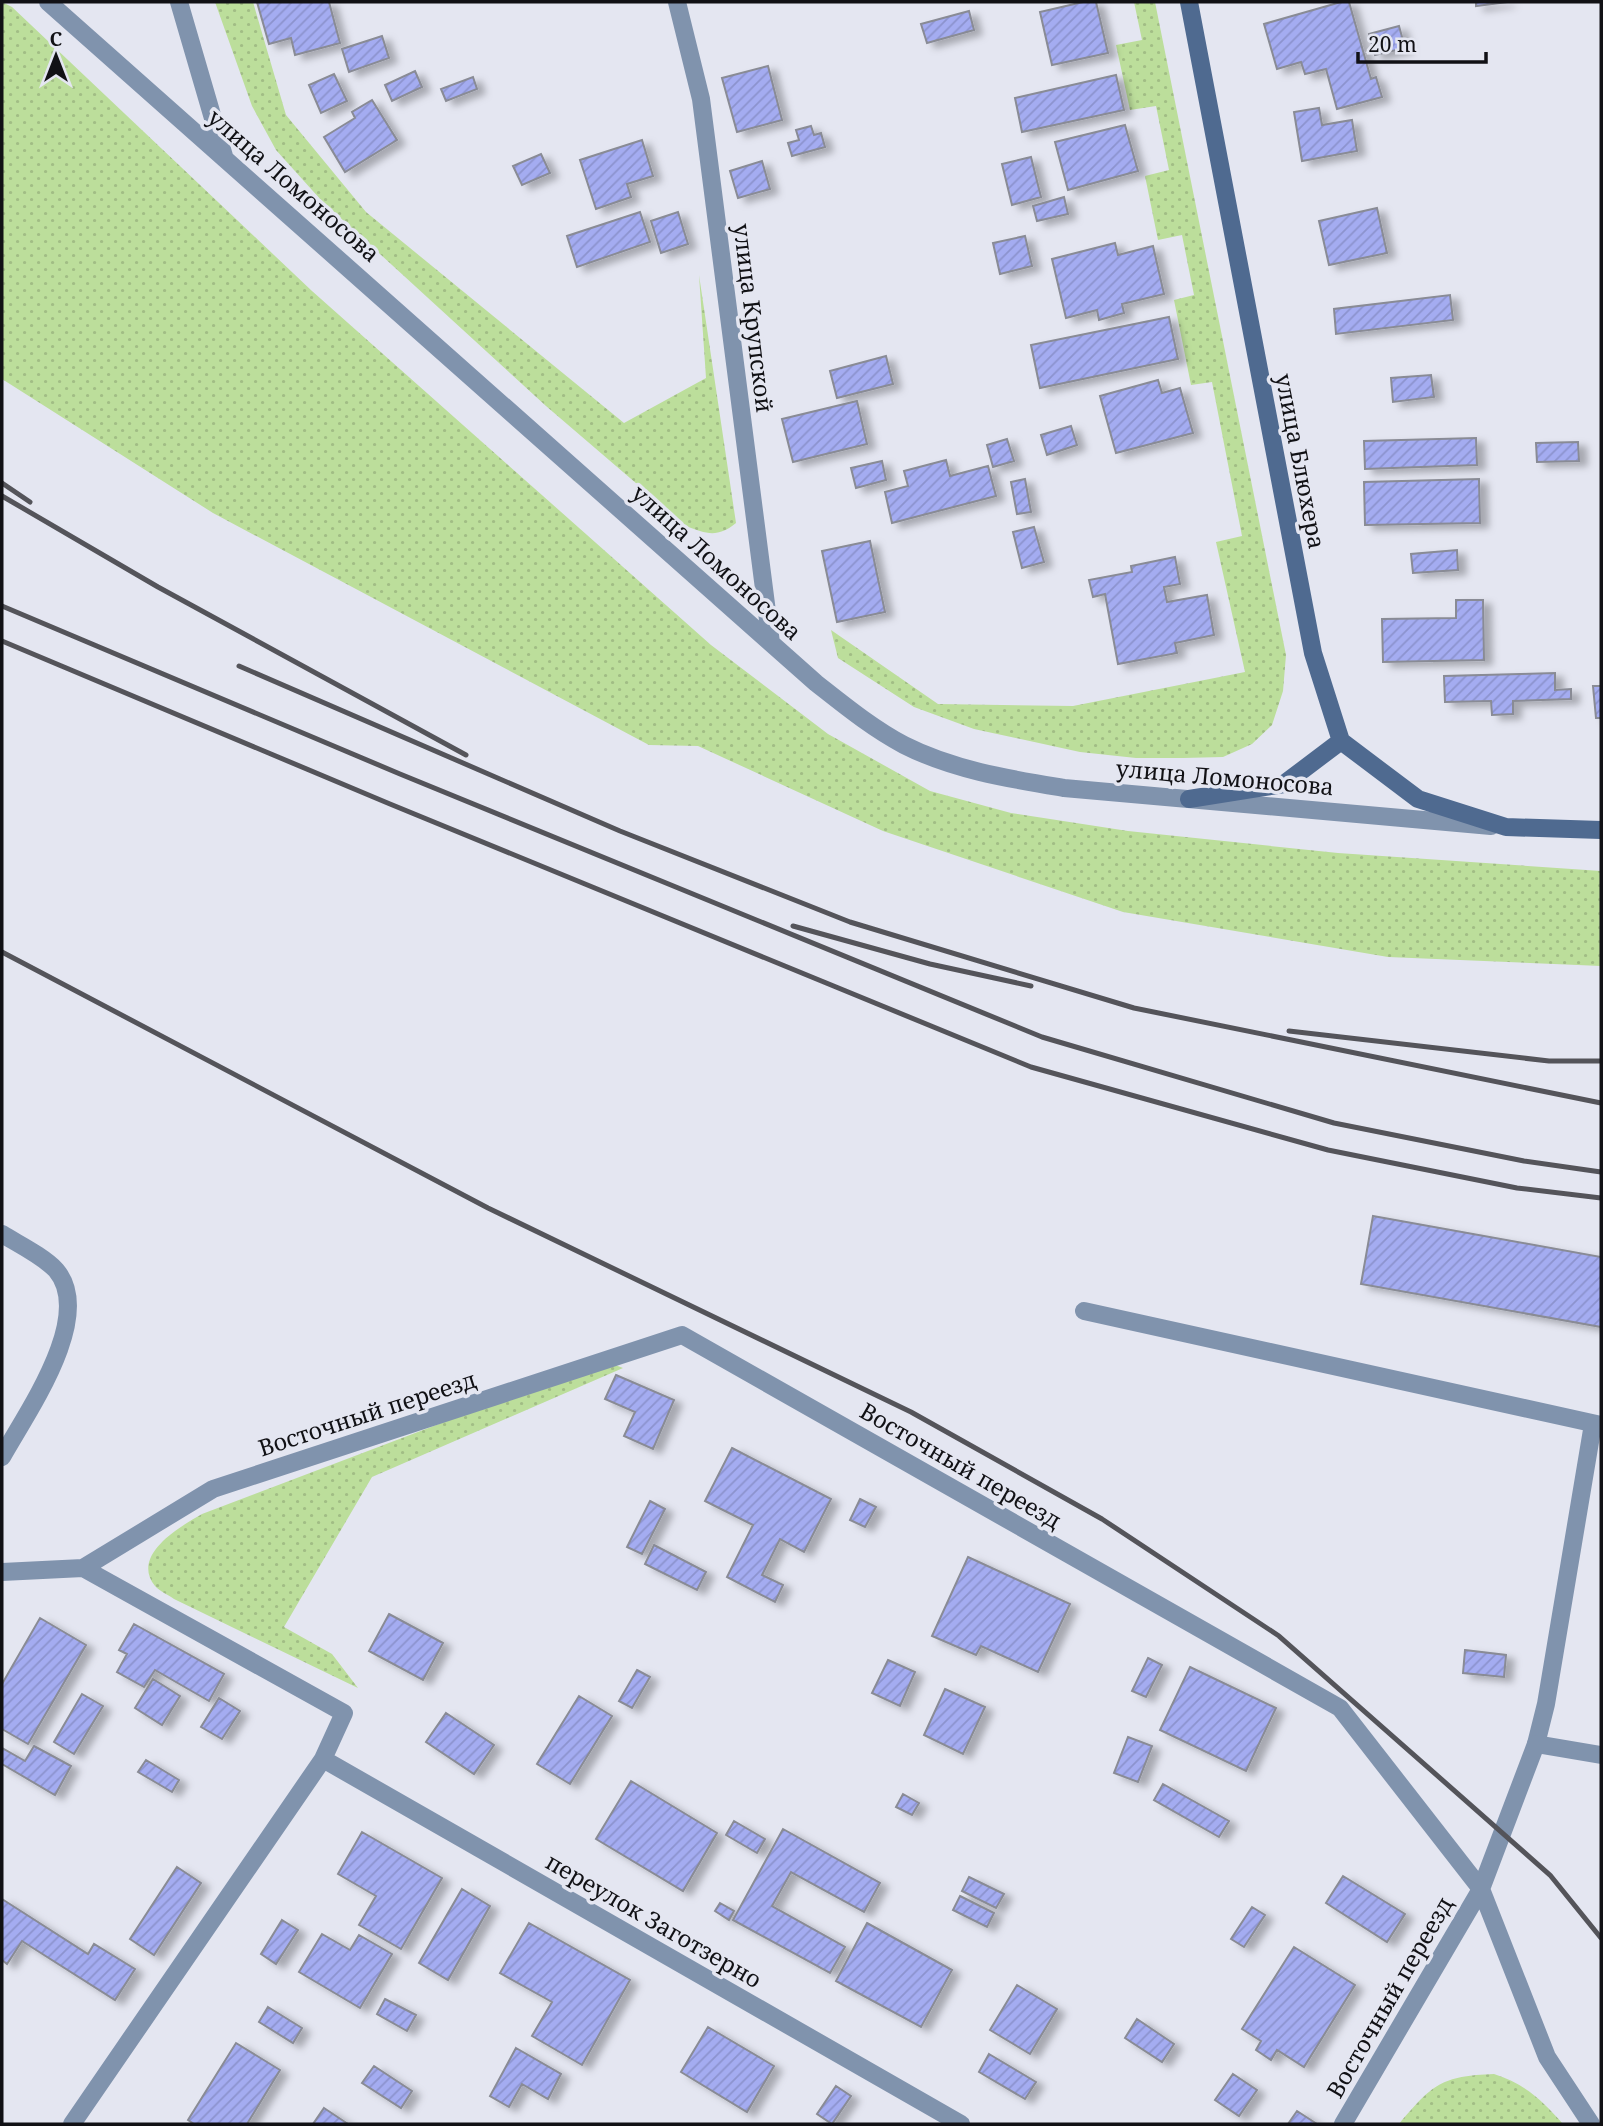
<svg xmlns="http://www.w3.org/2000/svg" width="1603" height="2126" viewBox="0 0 1603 2126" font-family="'Noto Serif',serif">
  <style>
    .grass { fill: url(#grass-dots) }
    .building { fill: url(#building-hatch); stroke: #898b95; stroke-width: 2; filter: url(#shadow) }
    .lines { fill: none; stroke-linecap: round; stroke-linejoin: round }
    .lane { stroke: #8093ad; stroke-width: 18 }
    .street { stroke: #8093ad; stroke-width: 18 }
    .secondary { stroke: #4f6a90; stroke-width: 18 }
    .rail { stroke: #54545a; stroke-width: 5 }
    .labels { text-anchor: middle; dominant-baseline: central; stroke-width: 7; stroke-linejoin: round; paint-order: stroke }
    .street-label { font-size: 23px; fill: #111115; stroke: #e4e6f1 }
  </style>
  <defs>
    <pattern id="grass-dots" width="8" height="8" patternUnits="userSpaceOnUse" patternTransform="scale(1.75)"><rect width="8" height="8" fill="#bcde9b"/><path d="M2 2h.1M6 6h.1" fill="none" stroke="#a1bd85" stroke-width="1.8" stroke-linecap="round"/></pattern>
    <pattern id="building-hatch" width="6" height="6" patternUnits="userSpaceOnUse" patternTransform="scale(1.75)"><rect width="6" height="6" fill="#a4acf1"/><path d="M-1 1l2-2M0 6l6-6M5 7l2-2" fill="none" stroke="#8c93ce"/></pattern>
    <filter id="shadow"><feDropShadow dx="8" dy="4.5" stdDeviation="3.5" flood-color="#0004"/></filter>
  </defs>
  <rect width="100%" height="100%" fill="#e4e6f1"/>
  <path class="grass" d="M2,2L12,7L312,291L711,645L828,734L930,791L1011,813L1128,831L1338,853L1601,871V966L1388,957L1123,912L883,831L698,746L649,745L213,513L2,379Z
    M215,2H253L286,115L366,212L624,423L706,378L699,275L736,523C718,538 706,534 686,526L546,406L321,200L276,150L252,106Z
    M1134,2H1155L1286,655L1283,691L1272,725L1252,744L1223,757L1183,758H1136L1080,752L974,729L914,707L838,658L831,630L938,704L1073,706L1245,672L1216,542L1242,536L1212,382L1191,385L1174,300L1194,295L1182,235L1158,240L1145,176L1169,170L1156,106L1130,110L1116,45L1142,40Z
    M605,1361L623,1368L372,1477L284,1627L332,1654L358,1688L174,1599C169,1595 159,1591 155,1586C130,1555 181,1526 202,1514Z
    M1494,2074C1525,2084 1542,2100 1563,2124H1399C1433,2084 1441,2076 1494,2074Z"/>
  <path class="building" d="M257,2H329L340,43L295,55L291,38L269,44Z
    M1083,2H1096L1108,53L1052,65L1040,12Z
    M1341,2H1349L1371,79L1376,77L1382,97L1337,109L1326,69L1305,74L1301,62L1277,69L1264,24Z
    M1476,2H1508L1476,6Z
    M969,11L974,30L927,43L921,24Z
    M1399,26L1405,48L1375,55L1369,34Z
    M382,36L389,58L349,72L342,49Z
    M768,66L782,120L737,132L722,78Z
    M415,71L422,87L392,101L385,85Z
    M334,74L347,101L321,113L309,85Z
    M1116,75L1124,110L1022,132L1015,98Z
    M473,77L477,89L446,101L441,89Z
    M372,100L397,140L345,172L324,137L355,118L352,112Z
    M1319,108L1322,125L1352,120L1357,151L1302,161L1294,112Z
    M1125,125L1138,171L1068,190L1055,142Z
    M811,126L814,135L821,133L825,147L792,156L788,143L799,140L796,130Z
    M642,140L653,176L627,184L631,197L596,209L580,160Z
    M541,154L550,173L522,185L513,166Z
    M1031,157L1041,197L1012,205L1002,164Z
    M762,161L770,189L738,198L730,171Z
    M1064,197L1068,214L1037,221L1033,206Z
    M1377,208L1387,253L1329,265L1319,221Z
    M640,212L650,242L577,267L567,236Z
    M678,212L688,244L661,253L651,221Z
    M1025,236L1032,266L1000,274L993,243Z
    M1115,243L1118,255L1153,246L1164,294L1122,304L1124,313L1099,320L1097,310L1066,318L1052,259Z
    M1450,295L1453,320L1336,334L1334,309Z
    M1169,317L1178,359L1040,388L1031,345Z
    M886,356L893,384L837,398L830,371Z
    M1431,375L1434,397L1393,402L1391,378Z
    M1158,380L1162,393L1180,388L1193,433L1116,453L1100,396Z
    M857,401L867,444L793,462L782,419Z
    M1071,426L1077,445L1047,455L1041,435Z
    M1476,438L1477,465L1365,469L1364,441Z
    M1007,439L1014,461L993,467L987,445Z
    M1578,442L1579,461L1537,462L1536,443Z
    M946,460L950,476L988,466L996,496L892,523L885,492L908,486L904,471Z
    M882,461L886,480L856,488L851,468Z
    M1025,479L1031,512L1017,514L1011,482Z
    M1479,479L1480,523L1365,525L1364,482Z
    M1034,527L1044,562L1022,568L1013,532Z
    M870,541L885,612L837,622L822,551Z
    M1457,550L1458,570L1413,573L1411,554Z
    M1175,557L1180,584L1164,587L1167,602L1207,595L1214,635L1175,643L1177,653L1118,664L1105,594L1093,597L1089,580L1132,572L1131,566Z
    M1456,600H1483L1484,660L1383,662L1382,619L1456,618Z
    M1555,673V690L1571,689V699L1513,701V714L1492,715L1491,701L1445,702L1444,676Z
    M1593,686H1601V718H1596Z
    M1373,1216L1601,1257V1327L1361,1284Z
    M616,1375L674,1400L653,1449L624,1436L635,1412L605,1399Z
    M732,1448L831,1499L804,1552L780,1539L762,1575L783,1585L775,1602L727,1577L753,1525L705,1501Z
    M860,1499L876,1507L865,1527L850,1520Z
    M650,1501L665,1509L642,1554L627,1547Z
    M654,1545L706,1572L697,1590L645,1564Z
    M968,1557L1070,1604L1038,1672L981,1646L976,1655L932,1636Z
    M389,1614L443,1643L423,1680L369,1651Z
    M40,1618L86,1645L28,1744L2,1729V1684Z
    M134,1624L224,1674L209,1701L155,1670L144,1687L117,1672L127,1654L119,1650Z
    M1465,1650L1506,1655L1504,1677L1463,1673Z
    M1148,1658L1162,1665L1146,1697L1132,1691Z
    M888,1660L915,1672L900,1706L872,1693Z
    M1190,1667L1276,1708L1246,1771L1160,1730Z
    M637,1670L650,1677L632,1708L619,1701Z
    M153,1679L180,1696L162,1725L135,1708Z
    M945,1689L985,1707L963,1754L924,1735Z
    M82,1694L103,1706L74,1754L54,1742Z
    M579,1696L612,1716L570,1784L537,1764Z
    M219,1698L240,1711L222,1739L201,1727Z
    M446,1713L494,1745L474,1774L426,1742Z
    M1128,1737L1152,1746L1138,1782L1114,1773Z
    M34,1746L71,1766L55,1795L2,1764V1748L25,1761Z
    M146,1760L179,1780L172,1792L138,1772Z
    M631,1781L717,1833L683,1891L596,1839Z
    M1163,1784L1229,1821L1219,1837L1154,1800Z
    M903,1794L919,1803L912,1815L896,1807Z
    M734,1821L765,1839L757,1853L726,1835Z
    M783,1829L880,1883L864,1912L791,1872L772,1906L845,1947L830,1973L733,1920Z
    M362,1832L442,1878L401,1949L359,1925L376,1896L338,1874Z
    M177,1867L201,1883L154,1955L130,1939Z
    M1343,1876L1405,1914L1387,1942L1326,1903Z
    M969,1877L1004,1894L996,1908L962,1891Z
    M462,1889L490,1906L448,1980L419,1963Z
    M960,1896L994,1913L987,1927L953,1910Z
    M2,1899L88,1954L94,1944L135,1969L115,2000L22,1941L7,1964L2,1960Z
    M720,1903L734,1911L729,1920L715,1911Z
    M1252,1907L1265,1915L1244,1947L1231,1939Z
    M282,1920L298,1930L276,1964L261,1954Z
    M529,1923L630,1980L582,2065L532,2036L552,2002L500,1973Z
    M867,1923L952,1970L921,2027L836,1981Z
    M322,1934L350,1950L359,1935L392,1954L360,2008L299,1972Z
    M1294,1947L1355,1985L1304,2067L1277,2050L1271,2060L1256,2050L1261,2041L1242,2029Z
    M1017,1985L1057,2009L1030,2054L990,2030Z
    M385,1999L416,2015L407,2031L377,2014Z
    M268,2007L302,2028L293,2043L259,2022Z
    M1137,2019L1174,2044L1162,2062L1125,2038Z
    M708,2027L774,2066L747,2112L681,2072Z
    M236,2043L280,2070L247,2124H194L188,2120Z
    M516,2048L561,2074L548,2099L522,2084L509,2107L490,2096Z
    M989,2054L1036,2082L1025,2099L979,2072Z
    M374,2066L412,2091L401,2108L362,2083Z
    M1233,2074L1257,2090L1239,2116L1215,2100Z
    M836,2086L851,2096L832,2124L817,2114Z
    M324,2108L348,2124H313Z
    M1297,2111L1317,2124H1288Z"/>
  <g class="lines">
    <path class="lane" d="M2,1234C18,1244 43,1256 56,1270C96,1317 25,1415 2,1457
      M1084,1311L1601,1425
      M1536,1744L1546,1704L1593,1424"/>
    <path class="street" d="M48,2L816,683C844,705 872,728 904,745C953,770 1010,779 1064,788L1491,826
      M179,2L224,156
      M677,2L701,99L771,643
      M83,1568L213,1489L682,1335L1340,1708L1481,1889L1547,2057L1591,2124
      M2,1572L83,1568L344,1713L323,1759L72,2124
      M323,1759L961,2124
      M1343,2124L1481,1889L1536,1744L1601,1755"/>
    <path class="secondary" d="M1189,2L1313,653L1341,741L1418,799L1506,827L1601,830
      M1189,799L1284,784L1341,741"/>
    <path class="rail" d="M2,483L30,502
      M2,496L158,587L466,755
      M2,606L400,774L1042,1037L1334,1123L1524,1161L1601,1172
      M2,641L390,804L1031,1067L1328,1150L1517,1188L1601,1198
      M239,666L620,831L850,922L1134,1008L1601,1103
      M793,926L930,964L1031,986
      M2,952L488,1208L911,1412L1102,1519L1279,1636L1550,1875L1601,1938
      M1289,1031L1549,1061H1601"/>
  </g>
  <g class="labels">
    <g class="street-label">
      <text transform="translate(294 185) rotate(41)">улица Ломоносова</text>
      <text transform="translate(754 318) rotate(83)">улица Крупской</text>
      <text transform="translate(1301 461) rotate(79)">улица Блюхера</text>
      <text transform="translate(717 562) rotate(42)">улица Ломоносова</text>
      <text transform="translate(1225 777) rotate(5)">улица Ломоносова</text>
      <text transform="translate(367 1413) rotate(-18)">Восточный переезд</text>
      <text transform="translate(961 1465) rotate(30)">Восточный переезд</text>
      <text transform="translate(654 1920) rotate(30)">переулок Заготзерно</text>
      <text transform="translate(1389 1997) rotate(-60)">Восточный переезд</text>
    </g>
  </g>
  <rect width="1603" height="2126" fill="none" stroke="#111115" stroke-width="7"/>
  <g transform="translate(56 56)" stroke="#e4e6f1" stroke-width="5" paint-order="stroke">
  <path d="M0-5L12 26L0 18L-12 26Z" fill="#111115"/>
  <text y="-10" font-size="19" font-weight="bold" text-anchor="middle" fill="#111115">С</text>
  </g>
  <path d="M1358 52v10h128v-10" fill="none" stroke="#111115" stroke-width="3.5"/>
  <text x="1368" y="52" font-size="21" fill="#111115" stroke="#e4e6f1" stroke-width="5" paint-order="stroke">20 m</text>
</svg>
